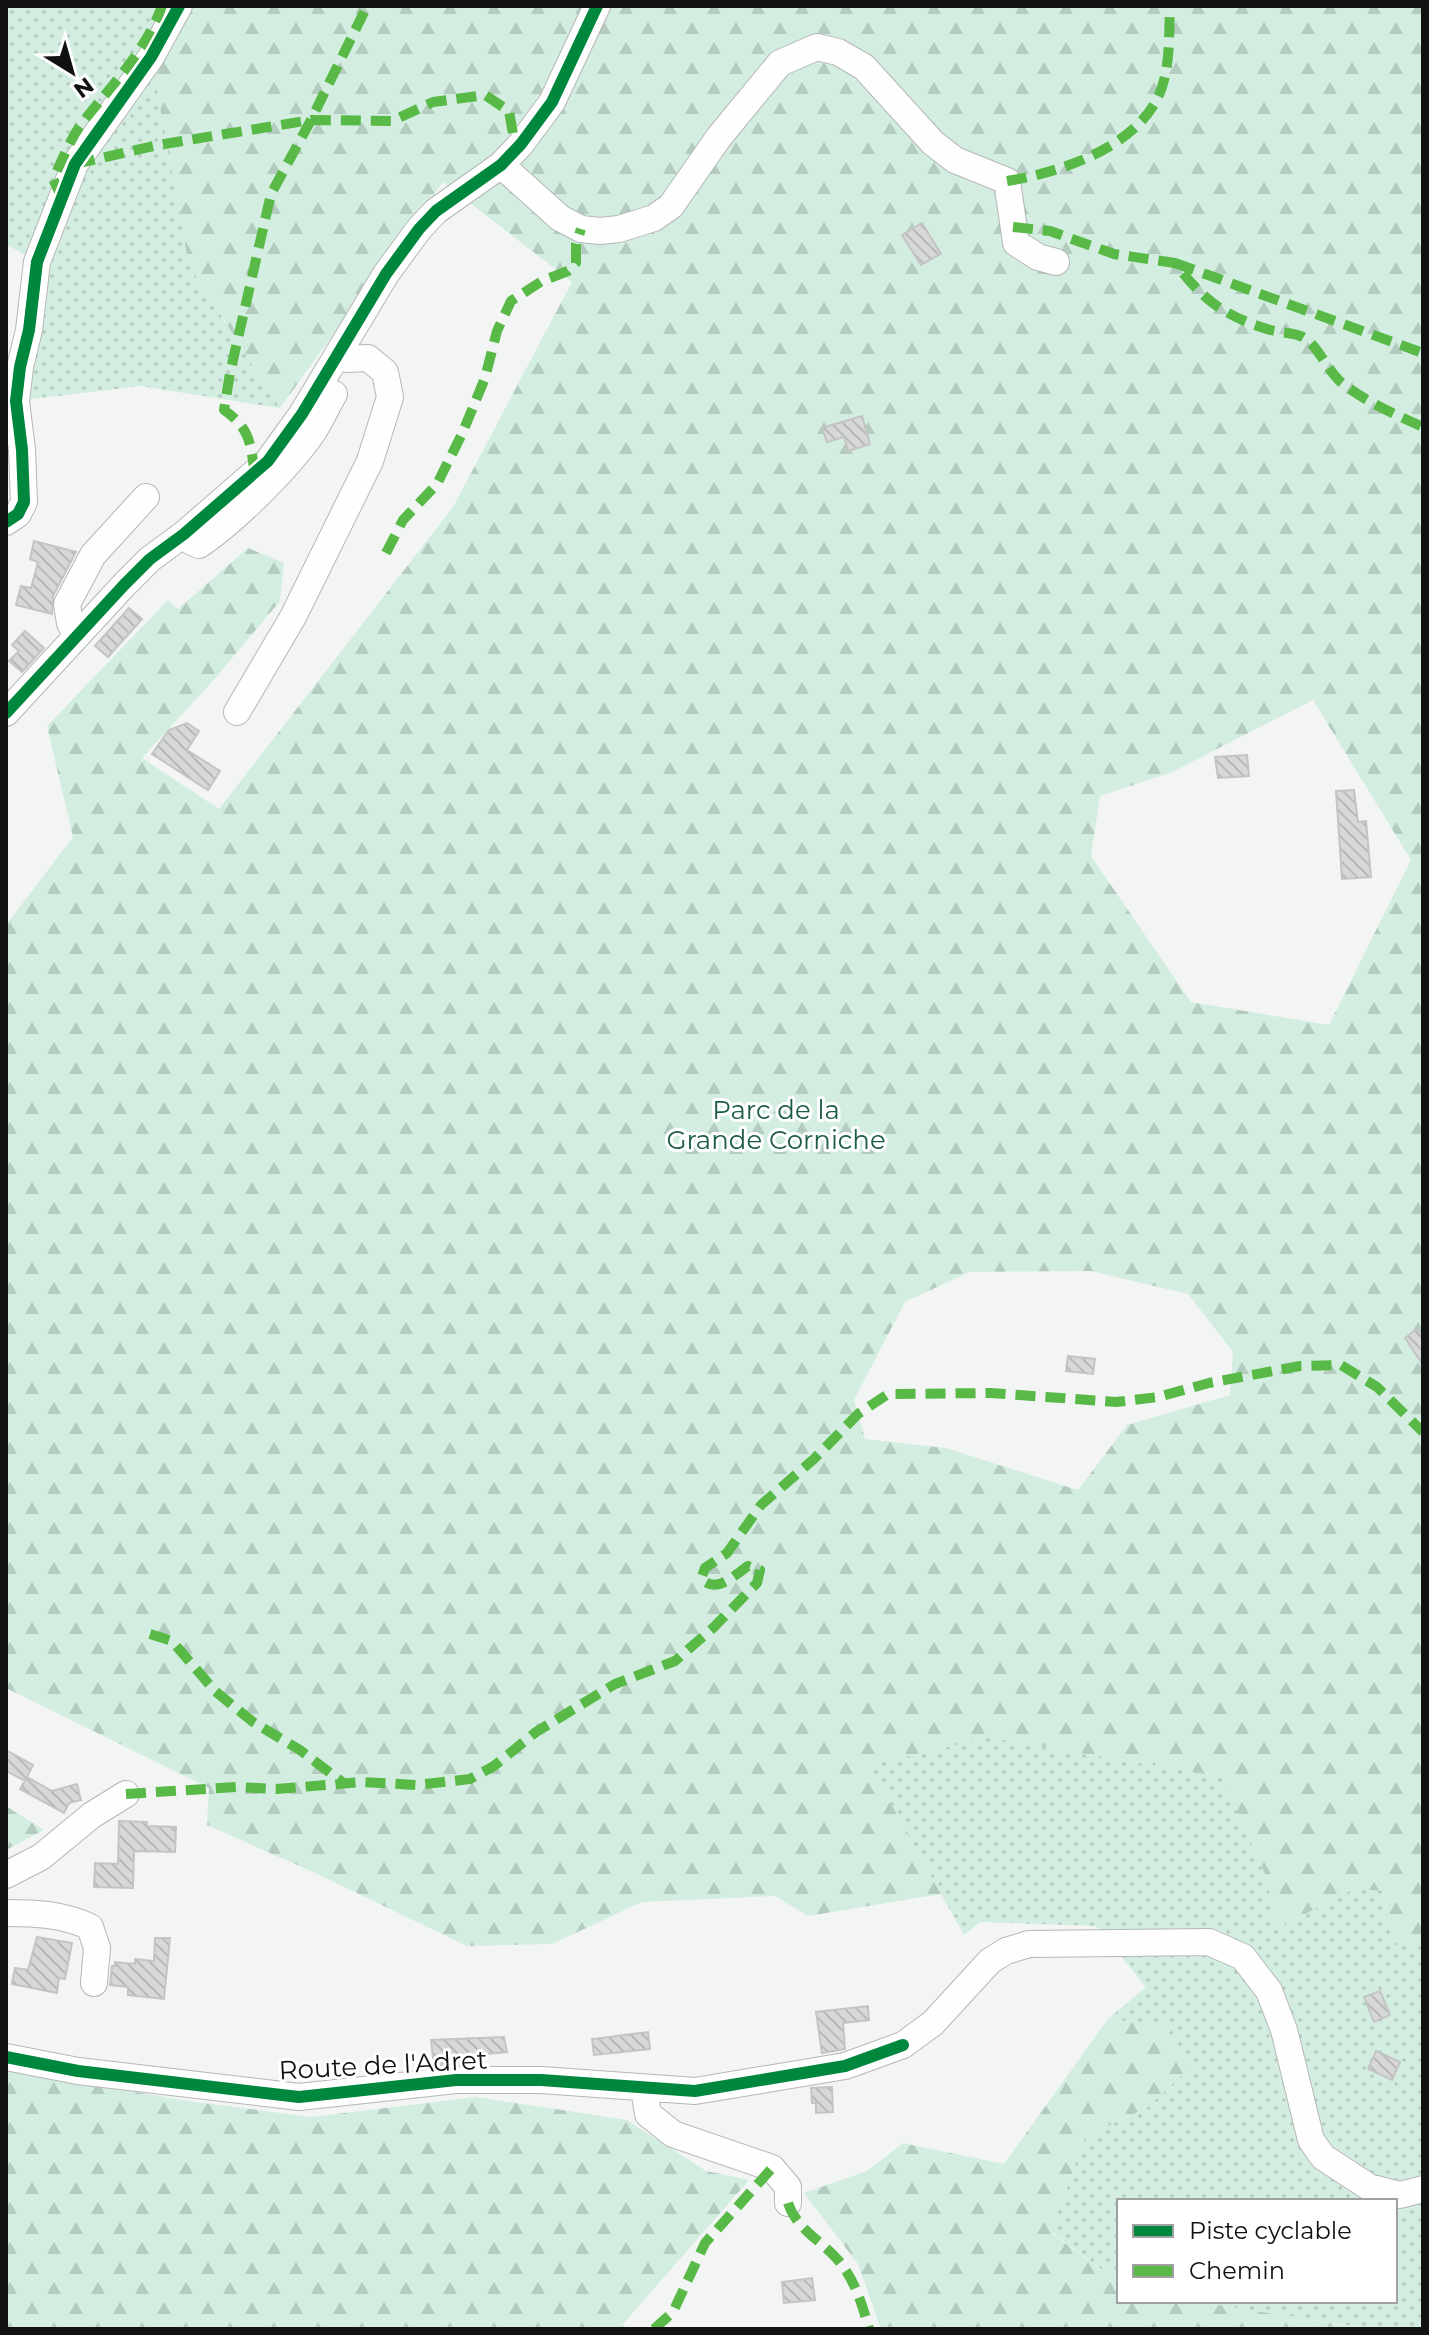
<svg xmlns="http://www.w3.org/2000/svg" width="1429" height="2335" viewBox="0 0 1429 2335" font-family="Montserrat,sans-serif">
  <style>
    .grass { fill: url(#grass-dots) }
    .forest { fill: url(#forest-firs); fill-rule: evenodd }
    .building { fill: url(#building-back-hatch); stroke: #c3c5c4; stroke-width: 2 }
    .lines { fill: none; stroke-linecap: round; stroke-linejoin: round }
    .minor-casing { stroke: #b5b7b6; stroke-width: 28 }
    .minor { stroke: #fdfefd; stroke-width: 26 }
    .quiet { stroke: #58b947; stroke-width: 10; stroke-dasharray: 20 10; stroke-linecap: butt }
    .cycleway-casing { stroke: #fff; stroke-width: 17 }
    .cycleway { stroke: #00873e; stroke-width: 12 }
    .labels { text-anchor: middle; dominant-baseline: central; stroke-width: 6; stroke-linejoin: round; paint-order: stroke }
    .park-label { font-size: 26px; fill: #1d5c45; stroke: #fff }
    .street-label { font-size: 26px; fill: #101211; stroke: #fff }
  </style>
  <defs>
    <pattern id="grass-dots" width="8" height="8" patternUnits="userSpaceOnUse" patternTransform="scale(2)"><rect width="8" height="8" fill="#d3eee1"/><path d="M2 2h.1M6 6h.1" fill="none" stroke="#b4cbc0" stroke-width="1.8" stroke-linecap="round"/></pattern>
    <pattern id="forest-firs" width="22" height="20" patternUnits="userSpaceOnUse" patternTransform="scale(2)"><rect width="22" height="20" fill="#d3eee1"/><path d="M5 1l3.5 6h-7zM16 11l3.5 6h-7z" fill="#b4cbc0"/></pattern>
    <pattern id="building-back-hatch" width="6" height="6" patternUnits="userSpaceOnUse" patternTransform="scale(2)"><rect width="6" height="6" fill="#d7d9d8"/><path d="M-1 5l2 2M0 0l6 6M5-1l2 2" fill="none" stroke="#b8b9b8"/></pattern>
  </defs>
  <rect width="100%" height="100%" fill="#f2f5f4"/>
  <path class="grass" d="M6,6H573L197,278L280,408L140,386L16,401L37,262L6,244Z
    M989,1737L1222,1777L1268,1881L1275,1930L1353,1889L1383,1891L1392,1944L1423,1943V2329H1371L1193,2301H1395V2201H1119V2282L1051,2232L1085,2137L1148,2107L1170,2027L1108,2019L1146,1987L1096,1926L980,1922L964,1935L869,1765Z"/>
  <path class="forest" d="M179,6H1423V1943L1392,1945L1383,1891L1353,1889L1275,1930L1268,1881L1222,1777L989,1737L870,1765L941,1894L808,1916L775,1896L642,1902L552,1944L467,1946L315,1873L207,1825L209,1788L6,1688V925L73,837L47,726L168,600L178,609L248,548L284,563L280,601L212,682L142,758L219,809L453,507L572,282L443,182L280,408L189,265L151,57ZM1313,700L1411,860L1329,1025L1191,1002L1091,856L1100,796L1170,773ZM1091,1271L1188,1294L1233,1352L1230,1395L1127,1425L1078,1490L946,1448L865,1439L854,1400L905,1302L969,1272Z
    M6,1806L44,1830L6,1850Z
    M1108,2019L1170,2027L1190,2068L1148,2107L1085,2137L1051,2233L1119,2282V2301H1193L1371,2329H881L858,2264L804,2193L867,2171L903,2143L1004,2164Z
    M6,2070L188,2101L311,2117L476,2097L627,2120L706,2171L749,2180L623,2324L625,2329H6Z"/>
  <path class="building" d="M922,223L941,254L921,265L902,235Z
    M862,416L870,444L848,451L844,437L827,442L822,428Z
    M34,541L76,552L53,596L52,614L16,605L21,586L31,588L38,562L30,559Z
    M129,608L142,619L108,657L95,646Z
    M25,631L44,648L22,672L9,661L19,651L12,645Z
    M187,723L199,731L187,750L220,771L208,790L152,754L169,730Z
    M1247,755L1249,776L1218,778L1215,757Z
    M1354,790L1358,822L1366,821L1371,877L1342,879L1336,791Z
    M1417,1329L1423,1337V1365L1405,1338Z
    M1068,1356L1095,1359L1093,1374L1066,1371Z
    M6,1750L33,1765L25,1781L6,1771Z
    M27,1777L52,1791L77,1784L81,1800L69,1803L64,1813L20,1789Z
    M119,1821L147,1822V1826L176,1827L175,1852L134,1851L133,1888L94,1887L95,1863L118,1864Z
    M37,1937L72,1943L65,1979L59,1978L57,1993L12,1984L15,1968L28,1970Z
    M155,1938H170L164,1999L128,1995V1987L110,1985L112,1966H115V1962L135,1964V1959L154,1961Z
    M1380,1991L1390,2015L1374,2022L1364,1997Z
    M868,2006L869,2020L843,2023L845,2049L822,2053L816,2012Z
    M648,2032L650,2049L594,2055L592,2039Z
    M504,2037L507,2052L465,2056V2064L434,2066L431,2040Z
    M1376,2051L1400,2062L1392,2080L1368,2069Z
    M832,2087L833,2112L816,2113V2103H812L811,2088Z
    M812,2278L815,2300L784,2303L782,2282Z"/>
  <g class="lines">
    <defs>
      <path id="minor" d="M501,165L560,218L581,229L600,231L619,229L654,218L671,206L719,137L780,63L817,47L838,52L864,67L933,143L955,160L1007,181L1016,243L1038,257L1056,262
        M6,522L18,514L24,502L22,450L16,401L20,367L29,330L37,262L75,164L151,57L179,6
        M184,534L190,541L199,545C235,521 288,468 313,432C321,420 327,406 334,394
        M76,636L70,623L67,604L93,555L146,497
        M237,712L293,617L370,461L390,397L385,372L368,358L347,359L338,354
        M6,713L124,585L150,559L184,534L268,461L302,414L386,274L419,229L436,211L501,165L521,144L552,102L597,6
        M6,1875L41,1857L92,1815L126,1794
        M6,1913C35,1913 63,1914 90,1927L97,1948L94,1983
        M6,2057L78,2071L299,2097L456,2080H541L695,2091L845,2066L903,2045L933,2023L990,1961L1006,1951L1029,1944L1209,1942L1243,1957L1269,1991L1284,2030L1311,2140L1323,2157L1369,2187L1400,2195L1423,2189
        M644,2088L648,2114L673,2134L772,2168L788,2187V2203"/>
    </defs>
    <use href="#minor" class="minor-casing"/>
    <use href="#minor" class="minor"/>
    <path class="quiet" d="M75,164L158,145L311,120L392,121L433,102L485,95L509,111L513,134L521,144
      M1007,181C1063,172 1149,144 1164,80C1170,57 1169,30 1170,6
      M62,198L53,179C62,161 70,139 82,123C112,85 145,52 162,6
      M1013,227L1050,231L1114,254L1175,263C1203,300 1223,315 1267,329C1278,333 1293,332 1303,337C1318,345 1328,372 1342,383C1366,402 1396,415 1423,427
      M1175,263L1423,353
      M255,474C250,443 251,429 224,410L230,373L271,194L311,120L367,6
      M386,553L403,520L437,484L462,434L485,378L497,331L511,301L542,281L568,271L576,263V244L581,229
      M150,1634L172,1641L215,1691L253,1722L300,1750L346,1785
      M126,1794L237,1787L276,1789L363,1782L417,1785L470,1779L494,1766L536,1732L615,1684L675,1661L714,1627L757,1583L760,1570L748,1566C733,1576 717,1594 701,1579L705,1568L727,1553L761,1505L814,1459L858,1414L888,1394L991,1393L1116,1402L1158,1397L1209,1383L1300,1366L1341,1365L1377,1387L1423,1432
      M788,2203C797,2230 821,2240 838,2260C855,2280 862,2304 869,2329
      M654,2329L673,2312L705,2243L772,2168"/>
    <defs>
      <path id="cycleway" d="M6,522L18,514L24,502L22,450L16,401L20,367L29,330L37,262L75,164L151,57L179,6
        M6,713L124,585L150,559L184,534L268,461L302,414L386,274L419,229L436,211L501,165L521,144L552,102L597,6
        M6,2057L78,2071L299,2097L456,2080H541L695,2091L845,2066L903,2045"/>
    </defs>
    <use href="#cycleway" class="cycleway-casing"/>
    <use href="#cycleway" class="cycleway"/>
  </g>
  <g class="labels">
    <g class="park-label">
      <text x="776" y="1110">Parc de la<tspan x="776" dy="30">Grande Corniche</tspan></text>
    </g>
    <g class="street-label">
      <text transform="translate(383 2065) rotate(-3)">Route de l'Adret</text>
    </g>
  </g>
  <rect width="1429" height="2335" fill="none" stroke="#101211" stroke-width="16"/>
  <rect x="1117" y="2199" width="280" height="104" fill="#ffffff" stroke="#9fa0a0" stroke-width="2"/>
  <rect x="1133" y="2225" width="40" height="12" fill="#00873e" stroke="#9fa0a0" stroke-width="2"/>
  <text x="1189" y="2239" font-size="24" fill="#101211">Piste cyclable</text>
  <rect x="1133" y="2265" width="40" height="12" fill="#58b947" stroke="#9fa0a0" stroke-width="2"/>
  <text x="1189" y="2279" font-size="24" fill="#101211">Chemin</text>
  <g transform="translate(72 72) rotate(143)" stroke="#ffffff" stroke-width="6" paint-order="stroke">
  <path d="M0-6L14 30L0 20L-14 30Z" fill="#101211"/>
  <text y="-12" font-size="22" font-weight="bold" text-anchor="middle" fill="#101211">N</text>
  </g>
</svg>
